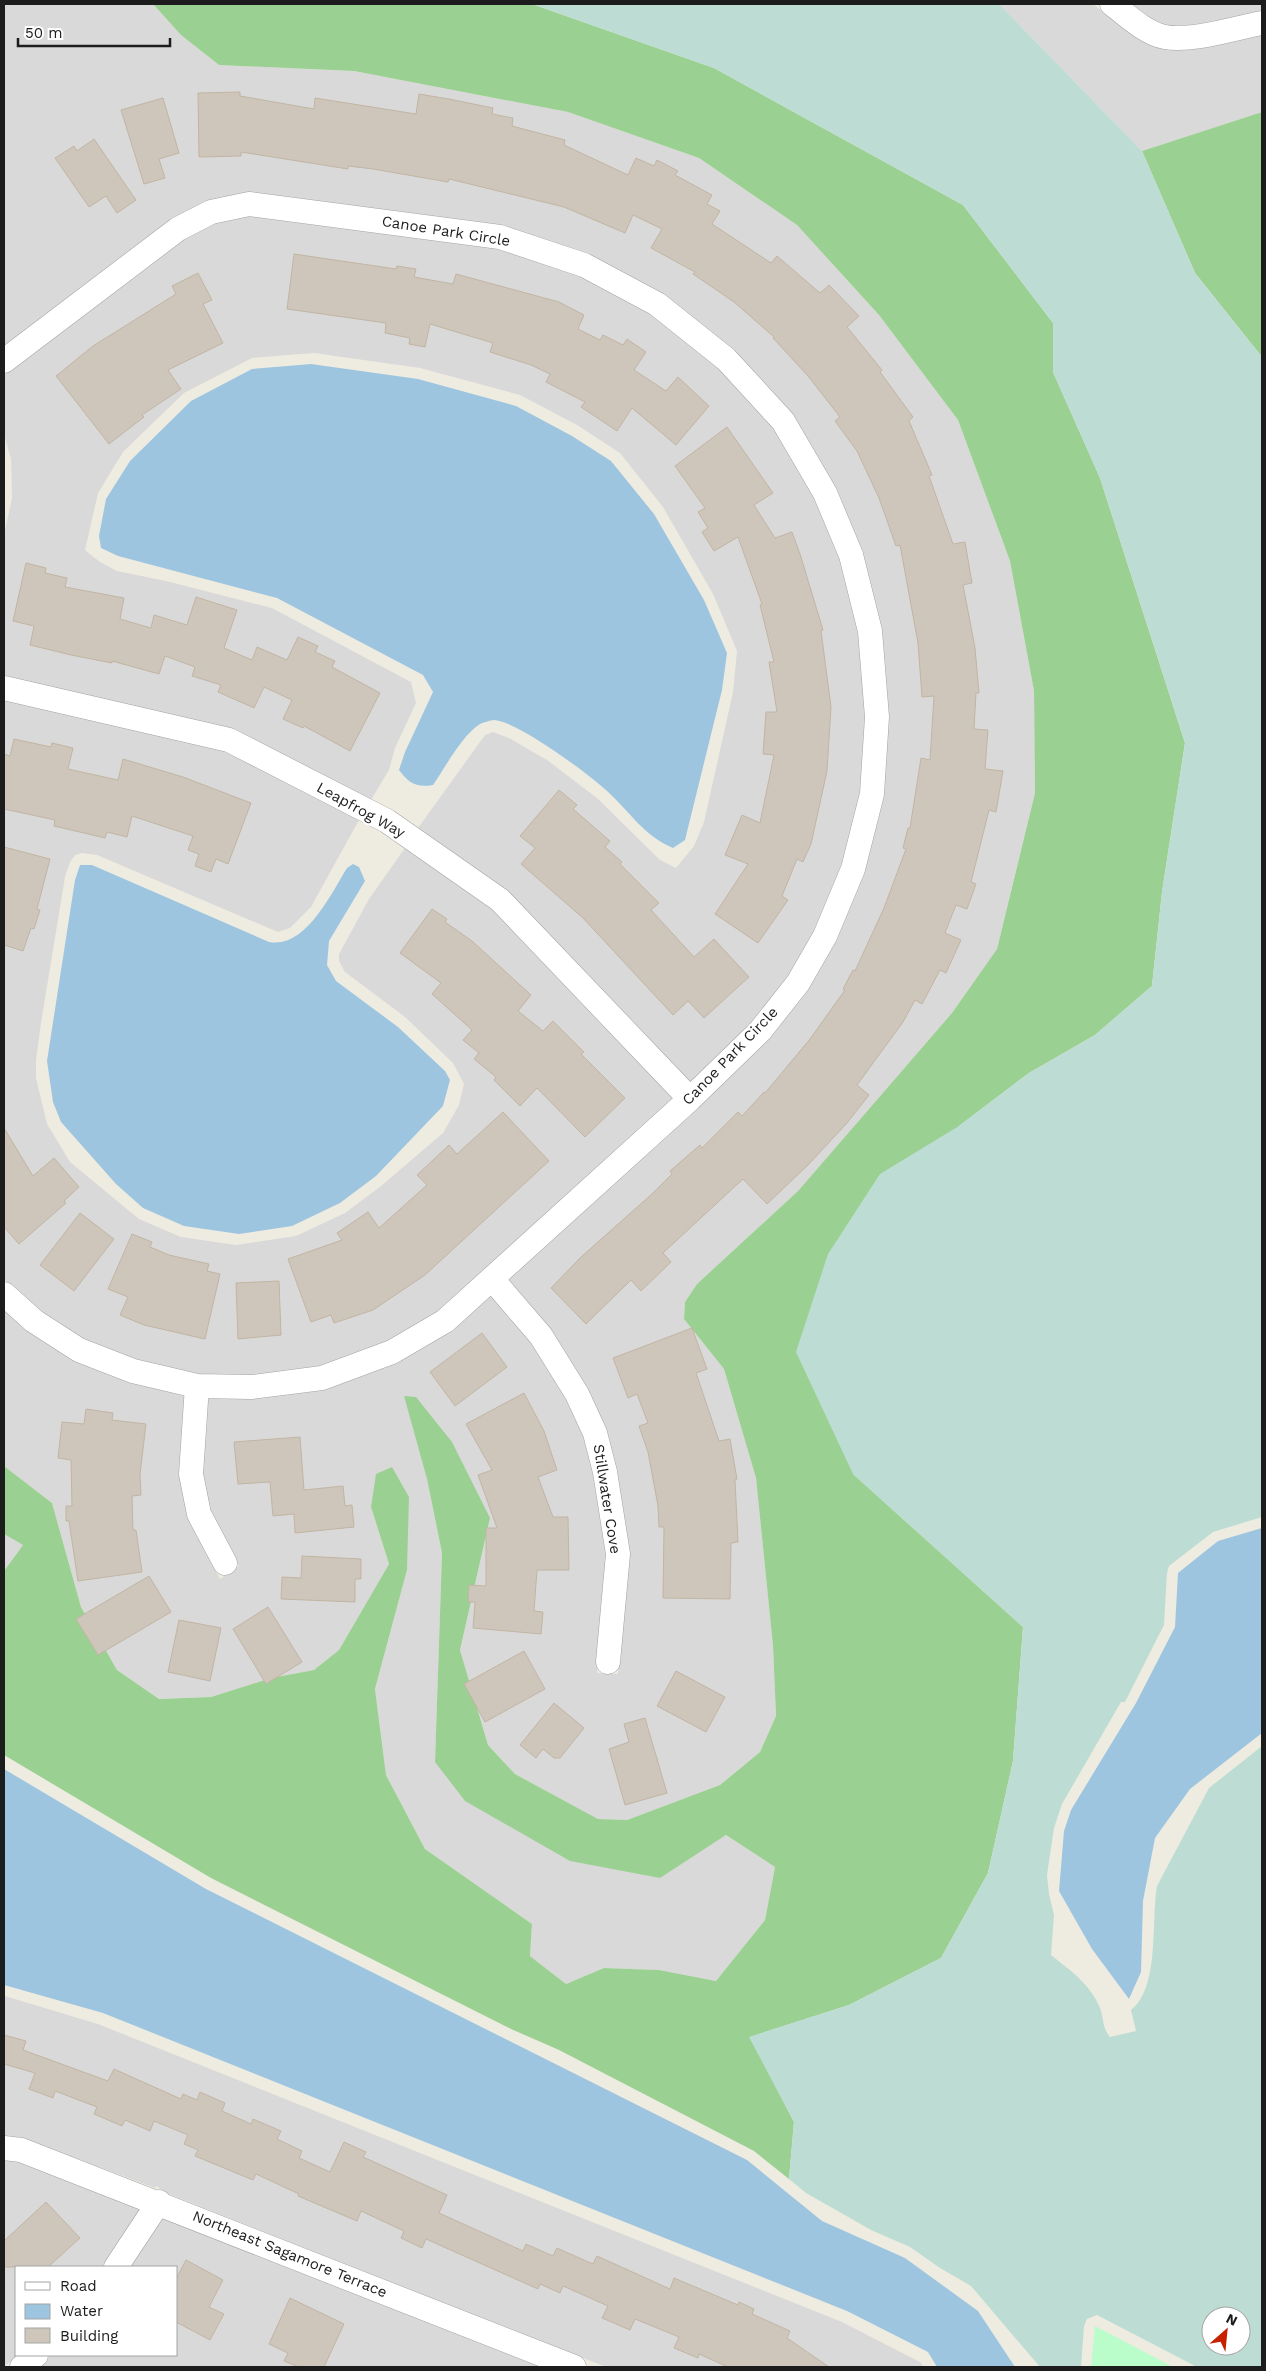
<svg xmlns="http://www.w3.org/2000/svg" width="1266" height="2371" viewBox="0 0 1266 2371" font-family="'Work Sans',sans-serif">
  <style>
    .residential { fill: #dad9d9 }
    .forest { fill: #9bd093 }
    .wetland { fill: #bdddd4; fill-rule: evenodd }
    .park { fill: #bafcca }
    .water { fill: #9ec5df }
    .building { fill: #cec6ba; stroke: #c1b5a3 }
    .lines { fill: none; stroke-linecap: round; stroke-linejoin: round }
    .street-casing { stroke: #a3a3a3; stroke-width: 25 }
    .street { stroke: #fff; stroke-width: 24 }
    .labels { text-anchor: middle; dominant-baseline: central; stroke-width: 4.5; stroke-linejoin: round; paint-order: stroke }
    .street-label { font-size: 15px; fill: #1c1c1c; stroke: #fff }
  </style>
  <rect width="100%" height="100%" fill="#eeece1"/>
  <path class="residential" d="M4,4H153L181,35L219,65L354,71L568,112L699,158L797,225L879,315L958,420L1010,561L1034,691L1035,793L997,949L952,1013L798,1191L697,1284L685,1302L684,1319L724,1369L756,1478L773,1646L776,1716L760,1752L720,1785L627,1820L598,1819L515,1774L488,1745L460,1650L490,1518L427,1479L442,1553L435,1762L659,1878L726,1835L775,1867L765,1920L716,1981L659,1970L604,1968L566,1984L530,1956L532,1924L425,1849L386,1775L375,1689L407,1570L371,1507L389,1564L339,1650L314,1670L271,1678L211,1697L159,1699L117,1670L81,1607L52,1503L4,1466V1310L27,1330L129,1382L185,1396L180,1477L189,1521L220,1579L239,1566L209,1509L202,1472L207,1398L325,1389L491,1295L532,1344L568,1401L586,1437L595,1475L607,1555L597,1673L618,1674L629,1551L616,1469L606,1429L586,1387L508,1279L807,988L887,715L834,486L664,295L588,254L502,225L251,192L4,348Z
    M999,4H1093L1137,38L1262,35V112L1142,151Z
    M1132,4H1262V12L1193,25H1168L1150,18Z
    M248,216L497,248L579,276L651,314L718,368L774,428L815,499L841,560L860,634L866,718L861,794L843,866L815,931L789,977L752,1023L691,1084L418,828L485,735L493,732L509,738L547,760L597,798L660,860L676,868L694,846L704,822L733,692L737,651L713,594L663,507L620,453L577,425L520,395L420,368L314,353L252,358L184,393L123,452L98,493L85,550L100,562L117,571L166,581L272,608L411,682L416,703L395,748L389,770L371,800L232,729L4,676V535L12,498L11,459L4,434V375L182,238L214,223Z
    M4,700L224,751L359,820L311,907L290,928L278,932L97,855L82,853L75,855L70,862L65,877L41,1023L36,1060V1078L47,1124L70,1162L139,1219L181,1237L236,1245L296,1236L345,1213L381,1186L443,1133L459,1105L464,1084L453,1063L405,1017L345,972L339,961V954L369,899L405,848L493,910L674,1100L439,1311L389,1341L320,1367L253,1376L199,1375L137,1360L84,1339L41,1312L4,1279Z
    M4,1534L23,1545L4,1571Z
    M5,1996L98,2024L842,2322L920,2362L924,2367H606L164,2192L157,2186L155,2188L25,2139L4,2136Z
    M4,2159L17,2161L142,2208L104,2267H16V2355H19L4,2367Z
    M162,2216L542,2367H38L51,2355H176V2267H129Z"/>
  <path class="forest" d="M153,4H532L714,68L963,205L1053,323V372L1100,478L1185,743L1162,892L1152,986L1095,1035L1029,1073L959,1126L853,1474L1023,1627L1013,1761L988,1873L941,1958L849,2005L750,2037L794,2122L789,2179L754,2151L559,2050L511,2029L211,1878L4,1755V1571L23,1545L4,1534V1466L52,1503L81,1607L117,1670L159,1699L211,1697L271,1678L314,1670L339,1650L389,1564L371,1507L376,1474L392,1467L409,1497L407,1570L375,1689L386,1775L425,1849L532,1924L530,1956L566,1984L604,1968L659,1970L716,1981L765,1920L775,1867L726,1835L660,1878L570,1861L465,1801L435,1762L442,1553L427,1479L404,1396L416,1397L452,1442L490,1518L460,1650L488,1745L515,1774L598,1819L627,1820L720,1785L760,1752L776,1716L773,1646L756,1478L724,1369L684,1319L685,1302L697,1284L798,1191L952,1013L997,949L1035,793L1034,691L1010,561L958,420L879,315L797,225L699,158L568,112L354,71L219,65L181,35Z
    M1262,112V357L1195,273L1142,151Z"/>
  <path class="wetland" d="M532,4H999L1142,151L1195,273L1262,357V1517L1213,1532L1169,1566L1167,1573L1164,1625L1125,1702H1121L1062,1804L1054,1828L1047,1875L1049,1894L1054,1915L1051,1955C1070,1970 1091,1985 1100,2008C1104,2019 1102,2027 1110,2037L1136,2031L1131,2010C1160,1988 1151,1920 1157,1886L1209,1788L1262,1746V2367H1197L1097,2315L1087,2319L1084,2326L1081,2367H1040L971,2286L940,2268L910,2247L871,2230L806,2193L789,2179L794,2122L749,2037L849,2005L941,1958L988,1873L1013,1761L1023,1627L853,1474L796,1352L828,1254L880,1174L959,1126L1029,1073L1095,1035L1152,986L1162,892L1185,743L1100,478L1053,372V323L963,205L714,68ZM1211,2316H1241V2346H1211Z"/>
  <path class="park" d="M1095,2326L1173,2367H1091Z"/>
  <path class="water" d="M311,364L418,379L516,406L572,436L611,461L654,514L704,600L727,653L722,690L685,840L673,848C644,836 630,812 607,791C589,774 517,721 494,720C491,720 482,723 480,724C462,735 445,768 433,785C416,788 409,783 399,770L405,752L433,692L423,675L277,598L118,556L101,548L99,536L106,499L130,461L191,401L252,369Z
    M353,864L359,867L365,881L329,941L327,965L336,981L398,1027L445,1071L450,1080L443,1106L376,1176L340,1203L292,1226L239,1234L184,1226L143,1208L116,1184L61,1122L53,1102L47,1061L75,880L80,865H92L269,942C305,949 331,894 347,868Z
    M1262,1528V1733L1190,1789L1155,1838L1143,1901L1141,1972L1129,1999L1092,1949L1059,1891L1064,1831L1071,1810L1136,1703L1175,1627L1178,1573L1218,1541Z
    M4,1769L206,1889L747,2160L822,2221L905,2258L978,2311L1015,2367H937L928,2352L847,2311L103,2013L4,1985Z"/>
  <path class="building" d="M240,92V96L314,109L315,98L416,114L419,94L449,99L493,108L492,114L513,118L512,126L565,140L564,145L628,175L636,158L654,166L657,160L678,171L675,175L712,195L707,204L720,211L712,224L771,263L777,256L820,293L829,285L859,316L847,327L882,370L880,372L913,417L909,421L932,475L929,476L953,544L965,542L972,583L963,585L975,648L979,693H976L974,729L988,730L985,769L1003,771L996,812L989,810L971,882L976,884L967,909L956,905L945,933L961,940L946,973L940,970L922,1004L915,1000L903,1022L857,1085L869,1095L847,1123L808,1165L767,1204L743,1179L663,1253L671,1262L641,1291L631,1280L586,1324L551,1288L581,1257L653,1193L672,1174L670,1171L700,1145L702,1148L738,1112L742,1116L764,1092L765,1093L810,1039L845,990L843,989L853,970L855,971L884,908L906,849L903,848L908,828H910L921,758L930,760L934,696L922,697L918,643L900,545L896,546L879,498L857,451L835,421L840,417L808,376L773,338L774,337L734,302L693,274L695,272L651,248L662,229L633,215L625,233L564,207L449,179L448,182L373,169L348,166V169L241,152V156L199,157L198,93Z
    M163,98L179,153L159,159L165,178L144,184L121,110Z
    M94,139L136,200L117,213L106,196L89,207L55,158L74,146L77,151Z
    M294,254L396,269L397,266L416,269L414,277L453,284L456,274L559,302L584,315L578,329L600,340L603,335L623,345L627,339L646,352L634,370L666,391L678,377L709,406L676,445L632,408L617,431L581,407L585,402L546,382L550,374L531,365L490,352L493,343L430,324L425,347L409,344L410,338L385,333L386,323L287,309Z
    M198,273L212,300L203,304L223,343L168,370L181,389L142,415L144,417L109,444L56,376L93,346L176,294L172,286Z
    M727,427L773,493L754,505L775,538L792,532L800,554L823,630L821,631L831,707L827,771L811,844L803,862L797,859L782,896L788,900L758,943L715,914L748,864L725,855L742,815L760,823L774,755L763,754L766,712H777L769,662H774L760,605L762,604L738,537L714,551L702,532L708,528L698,512L705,508L675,466Z
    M26,563L46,568L45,573L67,578L65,587L124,598L120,619L151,628L154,615L187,625L196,597L237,610L224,648L252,660L257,647L287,660L298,637L318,646L315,652L335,661L332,667L380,693L350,751L304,726L303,728L283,719L292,700L264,687L254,708L218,692L221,685L192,676L195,667L165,656L159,674L112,661V663L71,655L30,645L34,626L13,621Z
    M14,739L51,747L52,743L73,748L68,769L118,780L123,759L183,777L251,803L228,864L216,859L211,872L195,866L199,854L188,850L193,836L132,816L127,837L107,832L105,838L54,826L55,820L4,809V754L10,756Z
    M559,790L577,805L573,809L610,841L605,847L622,862L620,864L659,903L651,910L694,957L714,939L749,977L704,1018L688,1001L673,1015L583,918L521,864L535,848L520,836Z
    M4,847L50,859L37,909L40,910L34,929L31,928L23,951L4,945Z
    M432,909L447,919L445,922L472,941L531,995L518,1011L543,1031L553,1021L584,1052L581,1054L625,1098L585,1137L537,1088L520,1106L494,1080L496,1077L474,1059L479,1053L463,1040L472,1030L432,994L441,983L400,953Z
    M503,1112L549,1161L425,1275L373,1310L334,1323L331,1315L311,1322L288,1259L342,1240L337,1233L368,1212L379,1228L427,1185L417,1175L449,1145L457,1154Z
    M4,1128L33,1176L54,1158L79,1187L64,1201L66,1203L19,1244L4,1227Z
    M80,1213L114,1239L74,1291L40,1265Z
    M132,1234L152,1242L150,1247L169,1255L209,1264L207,1271L220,1274L205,1339L144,1325L120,1315L128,1297L108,1289Z
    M279,1281L281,1335L238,1339L236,1283Z
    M692,1328L707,1369L696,1373L719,1441L730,1439L737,1479L735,1480L738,1542L731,1543L730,1599L663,1598L664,1527H659L658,1506L648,1452L639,1426L648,1423L637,1394L628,1398L613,1358Z
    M482,1333L507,1367L455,1406L430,1372Z
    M524,1393L544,1431L557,1470L538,1477L553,1517H568L569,1570H537L534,1611L543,1612L541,1634L473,1628L475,1602H468L469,1585L486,1586V1528H497L478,1475L492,1470L466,1424Z
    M86,1409L113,1413L112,1420L146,1424L140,1474L141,1495L132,1496L133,1530H136L142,1572L78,1581L69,1521H66V1506H72L71,1460L58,1458L62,1422L84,1424Z
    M300,1437L304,1490L343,1486L345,1506L352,1505L354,1527L295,1533L294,1514L273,1516L270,1482L238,1484L234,1442Z
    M302,1556L361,1559V1579H355V1602L281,1599L282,1577L301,1578Z
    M149,1576L171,1612L98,1655L76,1619Z
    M268,1607L302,1662L266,1684L233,1629Z
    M179,1620L221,1628L210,1681L168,1672Z
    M524,1651L545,1689L485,1722L464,1684Z
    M676,1671L725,1697L706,1732L657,1706Z
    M554,1703L584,1728L560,1758H554L543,1749L536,1758L520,1745Z
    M645,1718L667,1793L625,1805L609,1749L629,1742L624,1724Z
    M4,2035L26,2041L23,2050L108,2081L114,2069L181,2099L183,2094L197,2100L200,2092L225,2103L222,2111L251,2124L253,2119L281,2131L277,2139L302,2151L299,2158L330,2172L344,2142L366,2152L363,2157L447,2195L439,2213L523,2251L526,2244L553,2256L557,2248L593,2264L597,2256L670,2289L674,2278L738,2305L739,2302L754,2309L752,2314L790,2331L787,2338L829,2367H728L699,2354L698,2358L674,2348L679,2337L635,2319L630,2330L602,2318L608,2306L563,2286L560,2293L540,2284L538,2289L426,2239L422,2248L401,2238L404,2231L361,2211L357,2221L298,2196L299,2194L256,2174L253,2180L195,2156L198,2150L184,2144L188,2135L154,2121L150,2131L125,2120L122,2126L94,2114L97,2107L55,2091L53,2098L29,2089L35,2073L4,2064Z
    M46,2202L80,2238L48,2267H4V2241Z
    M186,2260L223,2280L209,2307L224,2314L210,2340L176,2322V2279Z
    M290,2298L344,2324L324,2367H299L284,2361L288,2353L269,2344Z"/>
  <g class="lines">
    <defs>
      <path id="street" d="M1112,4C1128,16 1145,33 1165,37C1192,42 1235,28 1262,23
        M4,361L178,229L211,212L249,204L500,237L584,265L657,304L726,359L783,421L825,493L851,555L870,631L877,717L872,794L853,869L825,936L798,983L760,1031L690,1099L445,1321L392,1352L322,1378L252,1387L197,1386L133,1371L79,1350L34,1321L4,1294
        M4,688L229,740L387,821L500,900L690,1099
        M492,1279L541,1336L577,1394L595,1433L605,1472L618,1554L608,1662
        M197,1386L191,1474L199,1514L225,1563
        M4,2148L21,2150L574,2367
        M116,2267L159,2202
        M22,2367L36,2355"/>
    </defs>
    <use href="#street" class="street-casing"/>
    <use href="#street" class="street"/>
  </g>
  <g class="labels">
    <g class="street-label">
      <text transform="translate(446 231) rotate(9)">Canoe Park Circle</text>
      <text transform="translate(361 810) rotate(29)">Leapfrog Way</text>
      <text transform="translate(730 1056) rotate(-46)">Canoe Park Circle</text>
      <text transform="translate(607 1499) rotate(81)">Stillwater Cove</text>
      <text transform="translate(290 2254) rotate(22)">Northeast Sagamore Terrace</text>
    </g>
  </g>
  <rect width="1266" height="2371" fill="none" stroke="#1c1c1c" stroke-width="10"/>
  <rect x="15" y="2266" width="162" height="90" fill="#ffffff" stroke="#a4a4a4"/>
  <rect x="25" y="2282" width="25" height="8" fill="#ffffff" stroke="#a4a4a4"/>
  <text x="60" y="2291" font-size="15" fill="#1c1c1c">Road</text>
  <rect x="25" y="2304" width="25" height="15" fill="#9ec5df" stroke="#a4a4a4"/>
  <text x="60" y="2316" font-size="15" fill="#1c1c1c">Water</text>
  <rect x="25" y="2328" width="25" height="15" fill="#cec6ba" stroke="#a4a4a4"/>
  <text x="60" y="2341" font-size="15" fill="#1c1c1c">Building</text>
  <g transform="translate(1226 2331) rotate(27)"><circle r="24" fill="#ffffff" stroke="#a4a4a4"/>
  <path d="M0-4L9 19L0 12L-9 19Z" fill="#c82100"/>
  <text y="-8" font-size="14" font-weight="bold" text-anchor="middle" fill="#1c1c1c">N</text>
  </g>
  <path d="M18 38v8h152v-8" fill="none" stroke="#1c1c1c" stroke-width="2.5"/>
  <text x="25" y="38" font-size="15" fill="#1c1c1c" stroke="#ffffff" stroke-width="4" paint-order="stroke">50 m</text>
</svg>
